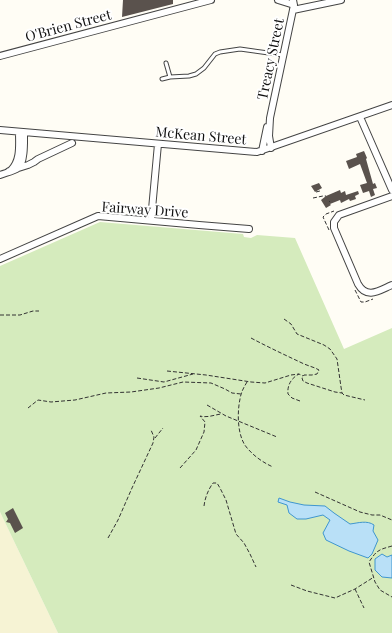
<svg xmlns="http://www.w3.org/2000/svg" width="392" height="633" viewBox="0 0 392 633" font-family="'Playfair Display',serif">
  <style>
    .farmland { fill: #f6f3d4 }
    .green { fill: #d5ebbd }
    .water { fill: #b9e0f7; stroke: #3f96cf }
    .building { fill: #5a524d }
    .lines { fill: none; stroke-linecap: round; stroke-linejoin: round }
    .service-casing { stroke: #444; stroke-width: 5 }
    .minor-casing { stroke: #444; stroke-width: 8 }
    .path { stroke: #333; stroke-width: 1; stroke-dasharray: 4 2; stroke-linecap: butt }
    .service { stroke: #fff; stroke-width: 3 }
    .minor { stroke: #fff; stroke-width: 6 }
    .labels { text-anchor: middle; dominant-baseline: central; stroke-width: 4; stroke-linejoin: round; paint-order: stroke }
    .street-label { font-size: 14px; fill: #111; stroke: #fff }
  </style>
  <rect width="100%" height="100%" fill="#fffdf5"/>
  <path class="farmland" d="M0,512L58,633H0Z"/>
  <path class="green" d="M100,222L243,234L244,237L251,238L257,235L295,238L344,349L392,328V633H58L0,512V266Z"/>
  <path class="water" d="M279,498L290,502L304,505L325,506L334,513L350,524C358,523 367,520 374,525L373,531L378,540L372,554L368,558L349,551L326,540L323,533L330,520L323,515L306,519H297L289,513L287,505L278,502Z
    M382,554L387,557L392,555V578L382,577L375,570V559Z"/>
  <path class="building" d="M123,0H173V4L122,17Z
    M364,151L367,158L366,159L373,184L375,183L377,188L373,189L375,195L371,197L369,191L363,193L360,185L367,183L360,164L349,169L346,161L357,157L356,154Z
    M319,183L322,188L315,192L311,186Z
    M340,190L341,193L345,191L346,195L358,191L359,194L355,196L356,199L350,201L349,199L341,203L340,200L330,204L331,205L326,208L321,200L326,196Z
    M13,508L23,528L15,533L10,523L6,522L8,519L5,513Z"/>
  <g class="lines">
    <defs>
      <path id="service" d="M166,63L170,77
        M162,79L170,77L189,76L196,74L204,68L215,54L220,52L240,49L283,55"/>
      <path id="minor" d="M278,0L294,5
        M293,10L341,0
        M0,56L211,0
        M360,117L392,190
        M0,130L257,152L392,105
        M271,148L269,136L270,118L294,5L293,0
        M262,151L267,127
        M11,170C21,160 19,145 19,132
        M9,171L28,165L34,162L38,159L72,143
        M0,175C5,173 14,171 18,168C25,163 24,140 24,133
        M392,196L339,215L334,222V228L358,284C367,300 380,290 392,285
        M151,220L158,144
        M0,259L98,216L199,225L249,229"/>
    </defs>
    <use href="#service" class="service-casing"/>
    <use href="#minor" class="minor-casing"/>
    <path class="path" d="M316,192L320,191
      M313,198L323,196H326
      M329,202L330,201
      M329,230L323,217L326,214L334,211
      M355,290L361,302H365L373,299
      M0,315H20L33,311H39
      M284,319L291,324L297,334L324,345L330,349L337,359L341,387L342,393L344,395L365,400
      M251,338C268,347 285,355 302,363C308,366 314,367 319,370L317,374L312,375H304L302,378L303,381L307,383L335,392L342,393
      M167,371L206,375L251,382L265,383L291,375L299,374
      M137,378L164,382L193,374
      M247,382C244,387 241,392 240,399C237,413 237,438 248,449C255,457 264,463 273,467
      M300,401L292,398L288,394C287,386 291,378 299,374L303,376
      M207,405L226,416L277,437
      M28,408L38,400L51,402L75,400L106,393L131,392L159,388L183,382L211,383L225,389L232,393L241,394
      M155,438L163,428
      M180,468L196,450L204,432L205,422L200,416C207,418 214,415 221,414
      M315,492L360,512L372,515H380L392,520
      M204,506C205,498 208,490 213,483H217L220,488L226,500L236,534L244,543L250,554L256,567
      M108,538L118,520L132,488L153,443L154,437L151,430
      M392,546C378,550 377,550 369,562L375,582L380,590L392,597
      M291,585L307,591L335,598L355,589L374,577
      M355,589L364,608"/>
    <use href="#service" class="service"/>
    <use href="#minor" class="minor"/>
  </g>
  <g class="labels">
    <g class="street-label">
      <text transform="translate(68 25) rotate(-15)">O'Brien Street</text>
      <text transform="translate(270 59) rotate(-78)">Treacy Street</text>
      <text transform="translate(201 135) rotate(5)">McKean Street</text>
      <text transform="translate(145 209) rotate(4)">Fairway Drive</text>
    </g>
  </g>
</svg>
